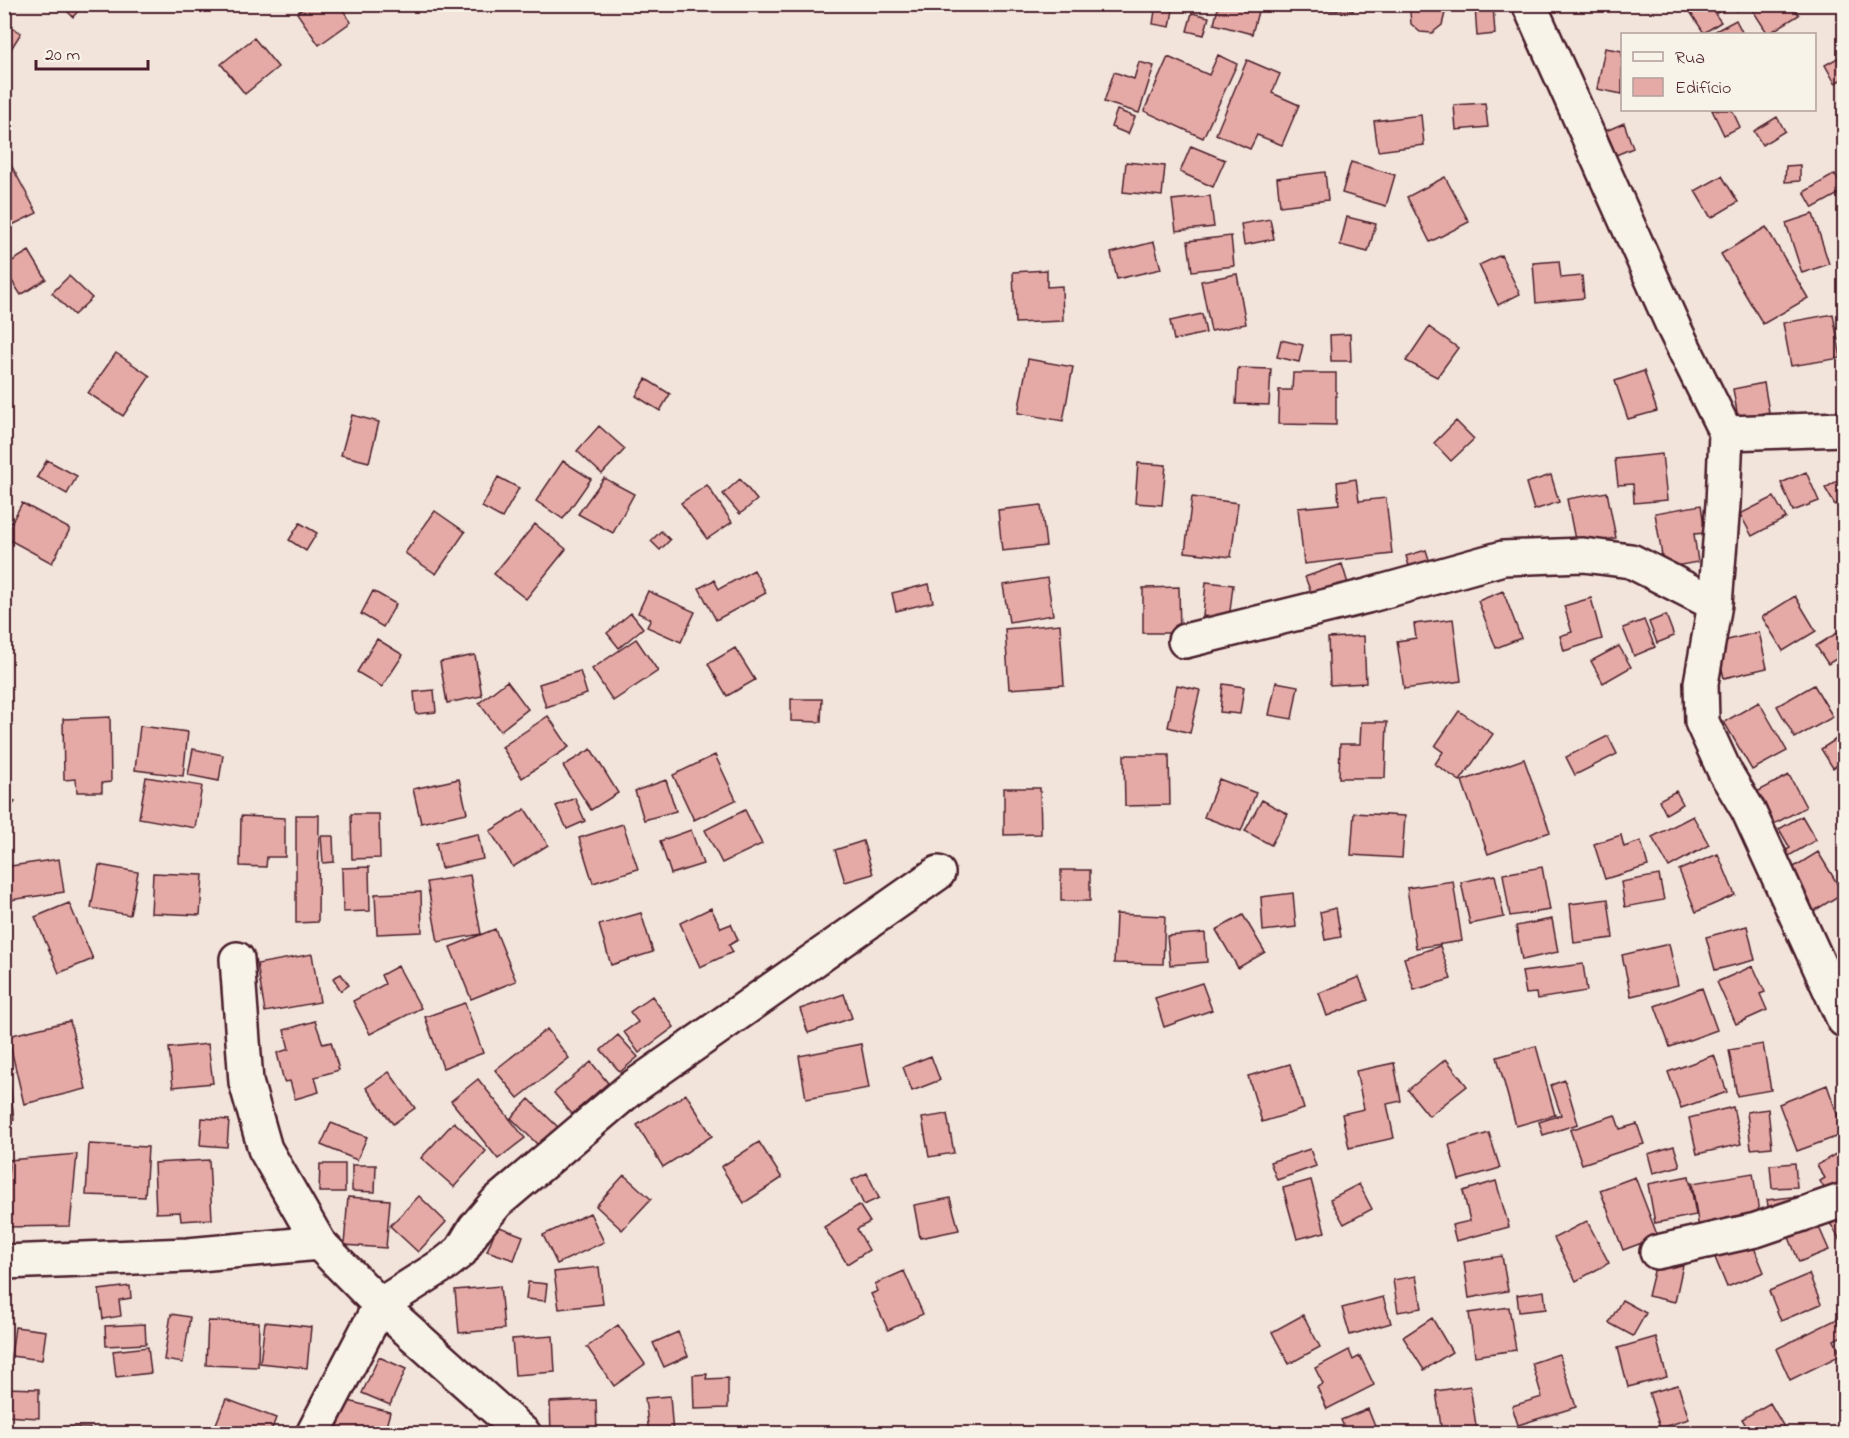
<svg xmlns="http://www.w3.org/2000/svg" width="1849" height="1438" viewBox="0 0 1849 1438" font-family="'Indie Flower',sans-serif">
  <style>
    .building { fill: #e5aaa6; stroke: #4a1f2b; stroke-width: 1.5 }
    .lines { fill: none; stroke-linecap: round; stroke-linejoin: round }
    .minor-casing { stroke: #4a1f2b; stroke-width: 38 }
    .minor { stroke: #f7f3e8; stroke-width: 33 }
  </style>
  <rect width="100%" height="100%" fill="#f3e4db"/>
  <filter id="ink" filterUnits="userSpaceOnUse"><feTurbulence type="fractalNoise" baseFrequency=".0167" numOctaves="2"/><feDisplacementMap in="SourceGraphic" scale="12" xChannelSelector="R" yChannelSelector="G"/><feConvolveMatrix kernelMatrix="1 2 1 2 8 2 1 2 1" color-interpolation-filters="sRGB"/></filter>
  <g filter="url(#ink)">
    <path class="building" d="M60,4H84L73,17Z
      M309,4H339L351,22L319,45L297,13Z
      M1156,4H1174L1170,27L1153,24Z
      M1219,4H1260L1252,34L1214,24Z
      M1320,4H1353V11L1320,10Z
      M1415,4H1441L1445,13L1442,25L1432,33L1420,32L1411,24L1410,12Z
      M1561,4H1578L1577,9Z
      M1690,4H1724L1726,7L1715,14L1721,22L1704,33L1687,7Z
      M1733,4H1748L1737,11Z
      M1753,4H1792L1799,15L1768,34L1750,6Z
      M1493,5L1495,34L1477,36L1475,6Z
      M1192,13L1209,17L1204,35L1187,31Z
      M1736,20L1742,32L1738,34H1710Z
      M4,23L21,33L4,60Z
      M254,38L278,67L245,94L221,64Z
      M1605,48L1622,51V94L1597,89Z
      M1218,55L1237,64L1203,138L1144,111L1168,57L1209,75Z
      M1841,56L1844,62V78L1835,83L1825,65Z
      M1247,60L1280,74L1272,93L1299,105L1282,145L1257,135L1250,149L1216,134Z
      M1139,62L1154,66L1139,113L1104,102L1114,72L1134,79Z
      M1485,103L1488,127L1456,130L1454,105Z
      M1117,110L1135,117L1128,134L1111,127Z
      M1712,110H1732L1740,127L1724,135Z
      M1421,115L1424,145L1378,151L1374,121Z
      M1777,117L1785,131L1762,145L1754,131Z
      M1624,123L1633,148L1616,155L1606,131Z
      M1191,146L1225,160L1213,187L1180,172Z
      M4,152L37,213L4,229Z
      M1126,162L1165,166L1162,196L1123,192Z
      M1351,162L1395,175L1386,206L1342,193Z
      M1800,165V181L1785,182L1786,166Z
      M1325,172L1328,200L1280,206L1277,178Z
      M1835,174L1844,191L1813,208L1804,192Z
      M1722,176L1738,202L1711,218L1695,191Z
      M1445,177L1469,222L1430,242L1407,197Z
      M1210,196L1214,227L1176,231L1172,200Z
      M1813,214L1829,264L1802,273L1786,223Z
      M1347,217L1376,224L1368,252L1340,245Z
      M1270,219L1274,239L1244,245L1241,224Z
      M1766,227L1808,298L1763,324L1721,254Z
      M1231,236L1234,266L1192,271L1188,241Z
      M1154,242L1161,269L1117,279L1111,253Z
      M29,251L46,279L21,295L4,269V266Z
      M1501,255L1520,294L1498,305L1479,265Z
      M1559,261L1561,278L1582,276L1584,298L1536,303L1533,263Z
      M1047,270V287L1062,286L1063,321L1015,323L1013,272Z
      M1237,274L1246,324L1211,331L1201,281Z
      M69,276L92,298L74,315L52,293Z
      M1202,314L1206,333L1174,340L1170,321Z
      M1833,314L1841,358L1791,366L1783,323Z
      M1429,327L1458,348L1437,377L1406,361Z
      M1350,334L1351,361H1331L1330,335Z
      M1281,340L1303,345L1299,362L1277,357Z
      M116,353L150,376L123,416L88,393Z
      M1028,359L1073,367L1063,421L1018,413Z
      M1238,368L1271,369L1269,405L1236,404Z
      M1644,371L1657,411L1628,419L1615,381Z
      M1293,373H1336V425L1278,424L1279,390H1292Z
      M646,379L670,394L660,411L636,396Z
      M1764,383L1769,412L1738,418L1733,389Z
      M352,415L379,422L369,462L341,455Z
      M1456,421L1474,439L1451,461L1434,443Z
      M599,426L625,449L602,474L577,451Z
      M1662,454L1667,500L1634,503L1633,484L1618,485L1615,459Z
      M47,460L77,476L67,494L37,477Z
      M563,461L591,479L563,519L536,501Z
      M1138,463L1166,465L1162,505L1135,503Z
      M1806,472L1819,501L1793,511L1781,483Z
      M1551,475L1559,502L1534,510L1526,483Z
      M498,477L519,488L502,518L482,507Z
      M1844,477V499L1835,505L1825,488Z
      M604,478L634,494L613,533L578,514Z
      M740,479L757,500L740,514L723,494Z
      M1356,479L1359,501L1386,498L1392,554L1304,564L1298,508L1339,504L1337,482Z
      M707,485L732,522L707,539L681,503Z
      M1607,492L1616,538L1576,545L1567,499Z
      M1192,497L1238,503L1231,557L1185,552Z
      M1774,497L1786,518L1752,536L1740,514Z
      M22,503L70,529L52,563L4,537Z
      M1041,505L1046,546L1002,551L998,510Z
      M1701,505L1705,533L1694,534L1698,562L1664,568L1655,513Z
      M435,511L465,532L436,574L405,553Z
      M300,523L317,533L306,551L289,540Z
      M535,524L566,549L526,599L494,574Z
      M661,531L670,540L660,550L651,541Z
      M1426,550L1433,572L1413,579L1406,556Z
      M1342,564L1349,587L1314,600L1305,577Z
      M754,570L766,593L716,620L699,588L714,580L719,589Z
      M1047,578L1053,615L1009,622L1003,585Z
      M1206,582L1233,585L1229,620L1203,616Z
      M929,584L933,602L896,611L892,593Z
      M1179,587L1180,633H1143V588Z
      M373,591L396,604L383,627L361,614Z
      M648,591L695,612L681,642L647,627L651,619L638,613Z
      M1503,591L1521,638L1496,648L1478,601Z
      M1795,596L1816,631L1783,651L1762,617Z
      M1591,598L1602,639L1564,651L1560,636L1572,632L1564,606Z
      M631,613L643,628L619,648L607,633Z
      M1666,615L1674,636L1657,643L1649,622Z
      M1453,619L1461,681L1404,689L1397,641L1416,638L1414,624Z
      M1644,620L1655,647L1634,656L1623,628Z
      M1060,624L1064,685L1009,689L1005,629Z
      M1840,631L1844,638V654L1828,664L1816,646Z
      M1759,632L1767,668L1724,678L1716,643Z
      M1364,636L1366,683L1330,685L1328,638Z
      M377,639L403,655L382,687L357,672Z
      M636,639L658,671L613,701L592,669Z
      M1619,646L1631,667L1603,683L1591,661Z
      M735,648L755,680L727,696L708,664Z
      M475,655L482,696L447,703L440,662Z
      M580,671L587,694L546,707L539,684Z
      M507,681L528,709L500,731L479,703Z
      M1276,682L1298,686L1292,719L1269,715Z
      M1223,684L1244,687L1240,714L1220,712Z
      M1177,685L1200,690L1190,733L1168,727Z
      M1814,685L1833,717L1795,738L1777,706Z
      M434,690L436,712L416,714L414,692Z
      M791,699H822L821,722L791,721Z
      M1759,702L1787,751L1752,770L1724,722Z
      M1459,711L1493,734L1460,781L1435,764L1443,752L1435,746Z
      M548,716L569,747L522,778L502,747Z
      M110,717L111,782L102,783V792H77L76,779L64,780L63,719Z
      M1361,722H1387L1385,778H1339L1340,744H1360Z
      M140,726L188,732L183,776L135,770Z
      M1844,734V760L1833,768L1821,749Z
      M1608,736L1617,754L1575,775L1566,757Z
      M193,749L223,755L219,781L188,775Z
      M591,749L618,793L591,810L563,766Z
      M715,755L736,800L694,820L673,775Z
      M1124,755H1169L1170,805L1125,806Z
      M1524,759L1550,832L1488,854L1462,781Z
      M1789,775L1806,807L1768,827L1751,795Z
      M146,777L202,786L195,828L139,818Z
      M459,779L467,813L421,823L413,789Z
      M1219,779L1256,793L1241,831L1204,817Z
      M666,780L676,811L644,820L635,791Z
      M1004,788H1040L1041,834L1004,835Z
      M1676,791L1683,804L1666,814L1659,800Z
      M4,794L15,802L4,816Z
      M575,798L585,821L567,829L556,806Z
      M1262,800L1288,814L1271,845L1245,831Z
      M525,809L548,845L513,867L490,831Z
      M745,810L762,844L722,863L705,830Z
      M1354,813L1405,816L1402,858L1351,855Z
      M351,814H379L380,858L352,859Z
      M296,815H319L318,922L296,923Z
      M241,816L285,818V857H267L266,867L240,866Z
      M1693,816L1709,845L1669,867L1652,837Z
      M1802,816L1816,840L1777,863L1774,857L1790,848L1779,829Z
      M623,824L638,869L593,883L579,838Z
      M691,830L703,864L671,874L660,841Z
      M478,834L483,859L441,868L436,843Z
      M1621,835L1624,847L1641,841L1648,866L1605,879L1594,844Z
      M321,836H333L334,862L323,863Z
      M863,841L873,874L845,882L835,850Z
      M1818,852L1843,893L1814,911L1789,870Z
      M1718,854L1735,895L1696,912L1679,870Z
      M59,859L64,892L4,901V867Z
      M99,865L138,872L130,915L91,908Z
      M369,867L370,911L343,912L342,868Z
      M1542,867L1550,910L1510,916L1503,874Z
      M1061,870H1090V901H1061Z
      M153,873L203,875L200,915L151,913Z
      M470,875L481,934L438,942L427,882Z
      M1495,875L1504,917L1470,924L1461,882Z
      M1659,875L1664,900L1625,907L1621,882Z
      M1453,881L1462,941L1416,948L1407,888Z
      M421,892L422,932L377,934L375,894Z
      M1293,893L1296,927L1263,931L1261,897Z
      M1608,899L1613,938L1574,943L1570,904Z
      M69,903L93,959L59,973L35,917Z
      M711,908L721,928L731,924L738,940L729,945L733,952L700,967L680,923Z
      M1336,908L1341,937L1325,940L1320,912Z
      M641,913L653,952L611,965L599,925Z
      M1116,914L1165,916L1163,964L1114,963Z
      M1243,915L1265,952L1238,968L1216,930Z
      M1552,919L1558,952L1522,960L1516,926Z
      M1747,926L1755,960L1715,970L1706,937Z
      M495,929L516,981L471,999L450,947Z
      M1205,933L1207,962L1170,965L1167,936Z
      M1669,944L1678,985L1631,996L1622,955Z
      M1440,946L1451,979L1414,990L1404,958Z
      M312,954L320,1002L265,1012L257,964Z
      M1583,964L1587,991L1537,999L1536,993L1526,994L1522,972Z
      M398,966L421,1008L370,1034L353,1001L385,984L381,975Z
      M1753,966L1765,992L1760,994L1767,1010L1736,1024L1717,982Z
      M341,974L349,985L341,991L333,978Z
      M1359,977L1368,1000L1327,1016L1319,993Z
      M1202,983L1212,1010L1164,1027L1155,998Z
      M1702,988L1717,1030L1670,1047L1655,1006Z
      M844,994L852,1018L808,1033L800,1009Z
      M652,996L674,1027L639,1053L624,1032L638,1022L630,1012Z
      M465,1003L483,1053L443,1068L425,1017Z
      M70,1021L86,1089L24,1104L8,1036Z
      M315,1021L323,1044L331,1042L339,1070L315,1077L319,1092L295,1099L290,1081L284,1082L277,1053L289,1049L284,1030Z
      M547,1029L569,1058L518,1098L495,1070Z
      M618,1035L638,1057L620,1072L601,1050Z
      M208,1044L213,1083L173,1087L169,1048Z
      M861,1044L869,1088L806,1099L799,1056Z
      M1763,1044L1771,1090L1737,1096L1729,1050Z
      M1536,1046L1555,1115L1516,1126L1497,1057Z
      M1714,1055L1727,1092L1681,1108L1668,1072Z
      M931,1056L940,1080L912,1091L903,1067Z
      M1446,1059L1467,1086L1429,1116L1408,1090Z
      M591,1062L608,1083L572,1114L554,1093Z
      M1394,1063L1401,1101L1387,1104L1394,1138L1349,1148L1342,1114L1364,1109L1356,1071Z
      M1290,1064L1304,1109L1262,1122L1248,1076Z
      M389,1072L415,1108L393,1124L366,1088Z
      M9,1073L14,1120L4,1121V1074Z
      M478,1079L525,1138L498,1159L451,1101Z
      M1565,1080L1578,1124L1543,1135L1539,1122L1561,1115L1551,1085Z
      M1827,1085L1844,1134L1797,1151L1779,1104Z
      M686,1094L712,1136L663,1167L637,1125Z
      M529,1099L559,1128L540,1147L511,1118Z
      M1733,1107L1741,1144L1697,1154L1689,1118Z
      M1768,1109L1772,1147L1751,1149L1747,1112Z
      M947,1114L954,1153L929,1157L922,1118Z
      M1615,1115L1620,1129L1637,1124L1644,1144L1582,1164L1570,1130Z
      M202,1118L229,1120L227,1147L200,1145Z
      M454,1122L486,1151L454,1187L421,1158Z
      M331,1123L367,1137L357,1160L321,1145Z
      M1489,1133L1500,1168L1459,1180L1449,1145Z
      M759,1142L782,1178L744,1203L721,1167Z
      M89,1144L148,1147L145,1197L86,1195Z
      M1674,1146L1680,1166L1653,1173L1648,1154Z
      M1310,1149L1316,1166L1277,1180L1270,1162Z
      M1844,1149V1195L1832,1202L1820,1181L1825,1178L1817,1165Z
      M77,1154L70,1226L5,1227L9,1160Z
      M209,1160L212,1219L181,1221L180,1212L156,1213L154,1163Z
      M1795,1163L1797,1187L1772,1188L1770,1165Z
      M320,1164H345V1192H319Z
      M352,1165H376L375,1192L352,1191Z
      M867,1173L879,1198L864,1205L852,1180Z
      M1753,1173L1761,1226L1700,1235L1692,1183Z
      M624,1175L651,1199L622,1230L596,1206Z
      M1689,1176L1696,1215L1655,1223L1648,1184Z
      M1635,1177L1658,1237L1623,1250L1600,1190Z
      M1311,1180L1325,1232L1297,1239L1283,1188Z
      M1496,1181L1509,1227L1456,1241L1452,1225L1470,1221L1463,1191Z
      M1359,1184L1372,1209L1344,1224L1330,1199Z
      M419,1196L446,1222L418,1252L390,1226Z
      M1798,1196L1800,1214L1770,1219L1767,1200Z
      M348,1197L390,1200L386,1248L344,1245Z
      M950,1198L959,1230L920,1238L914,1205Z
      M859,1205L870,1222L857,1229L869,1250L847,1264L824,1227Z
      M590,1213L604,1242L557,1264L543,1235Z
      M1844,1215V1247L1830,1223Z
      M1815,1218L1829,1250L1799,1262L1786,1230Z
      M1587,1221L1609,1263L1576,1281L1554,1238Z
      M497,1226L523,1236L514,1260L487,1251Z
      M1748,1233L1764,1272L1727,1287L1711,1248Z
      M1502,1256L1508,1291L1469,1298L1464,1262Z
      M1657,1259L1683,1265L1675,1302L1648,1296Z
      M599,1267L603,1304L559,1309L554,1272Z
      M904,1271L923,1314L888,1330L871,1294L878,1291L875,1284Z
      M1809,1274L1821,1304L1781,1321L1769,1291Z
      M1416,1276L1422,1308L1398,1312L1393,1280Z
      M528,1282L547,1284L545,1301L526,1299Z
      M130,1286L131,1298L119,1300L121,1316L103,1319L99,1290Z
      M500,1286L504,1329L459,1333L455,1290Z
      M1544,1291L1546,1309L1519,1312L1517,1295Z
      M1383,1297L1391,1323L1350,1335L1342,1308Z
      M1622,1300L1646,1313L1633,1336L1609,1323Z
      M1509,1307L1516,1350L1475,1356L1469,1313Z
      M171,1314L190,1317L183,1363L164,1360Z
      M1303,1315L1320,1347L1289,1364L1272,1332Z
      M1432,1318L1452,1352L1424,1370L1403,1337Z
      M1837,1319L1844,1335L1834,1340L1841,1355L1790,1380L1776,1349Z
      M208,1321L259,1322L258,1367L206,1365Z
      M265,1322L311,1327L307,1368L260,1363Z
      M145,1324L146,1344L106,1346L105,1326Z
      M618,1325L645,1364L614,1386L587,1347Z
      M15,1327L46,1331L42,1360L11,1356Z
      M678,1332L688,1356L664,1367L653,1343Z
      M553,1336L555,1372L515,1375L512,1339Z
      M1656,1337L1667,1377L1628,1387L1618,1348Z
      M148,1347L151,1373L116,1377L113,1351Z
      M1349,1350L1353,1360L1360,1356L1374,1385L1327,1409L1317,1387L1323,1384L1315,1368Z
      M1559,1354L1576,1407L1518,1425L1512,1406L1542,1397L1532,1363Z
      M379,1357L406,1369L390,1405L362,1393Z
      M707,1374L706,1379L728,1378V1408L694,1409L693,1375Z
      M1678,1385L1689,1419L1660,1428L1649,1393Z
      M1470,1386L1477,1432L1442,1434L1436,1391Z
      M4,1388L39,1389V1418L4,1416Z
      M670,1396L673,1434H649L645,1398Z
      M226,1399L276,1418L270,1434H212Z
      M345,1400L390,1412L384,1434L336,1433Z
      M596,1400L597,1434H551L550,1402Z
      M1770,1403L1788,1434H1751L1742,1419Z
      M1368,1409L1378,1434H1347L1341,1420Z
      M60,1427L90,1428V1434H59Z
      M1699,1427L1702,1434H1686Z"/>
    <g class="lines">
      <defs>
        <path id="minor" d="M1529,4L1674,328L1726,433L1844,429
          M1726,433L1723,504L1715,604L1701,683L1702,722L1725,772L1748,810L1844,1020
          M1185,641L1367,596L1503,558L1583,555L1631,561L1715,604
          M237,959L246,1082L265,1149L319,1243L380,1305L524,1434
          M1657,1252L1756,1230L1844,1200
          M4,1262L188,1255L319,1243
          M313,1434L380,1305L446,1263L461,1251L475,1228L497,1202L629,1090L938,873"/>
      </defs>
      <use href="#minor" class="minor-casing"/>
      <use href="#minor" class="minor"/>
    </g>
  </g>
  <rect width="1849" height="1438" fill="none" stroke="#f7f3e8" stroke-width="24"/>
  <rect x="12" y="12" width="1825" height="1414" fill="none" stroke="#4a1f2b" stroke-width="2" filter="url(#ink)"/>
  <rect x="1621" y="33" width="195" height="78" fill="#f7f3e8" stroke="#b29e9c" stroke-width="1.5"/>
  <rect x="1633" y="52" width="30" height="9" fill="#f7f3e8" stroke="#b29e9c" stroke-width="1.5"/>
  <text x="1675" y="63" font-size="18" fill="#4a1f2b">Rua</text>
  <rect x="1633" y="78" width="30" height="18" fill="#e5aaa6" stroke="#b29e9c" stroke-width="1.5"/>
  <text x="1675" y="93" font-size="18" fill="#4a1f2b">Edifício</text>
  <path d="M36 60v9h112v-9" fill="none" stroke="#4a1f2b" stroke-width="3"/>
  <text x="45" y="60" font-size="18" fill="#4a1f2b" stroke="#f7f3e8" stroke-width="4.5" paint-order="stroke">20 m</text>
</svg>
